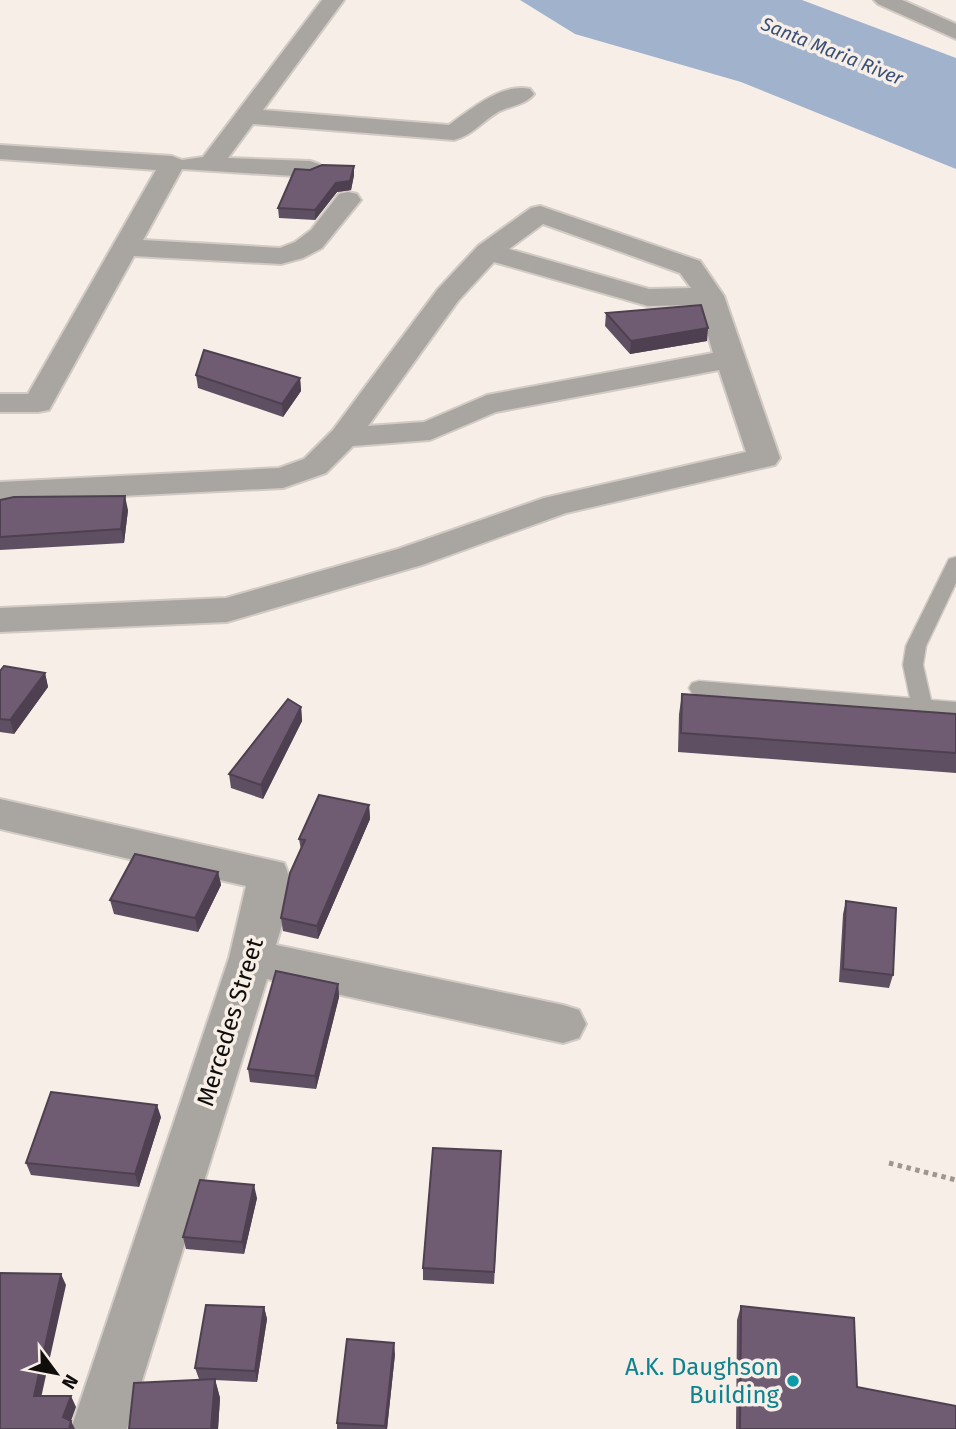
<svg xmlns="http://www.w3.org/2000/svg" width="956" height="1429" viewBox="0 0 956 1429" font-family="'Fira Sans',sans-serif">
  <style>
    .water { fill: #a1b2cc }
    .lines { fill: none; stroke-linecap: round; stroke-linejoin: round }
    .lane-casing { stroke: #d2cac4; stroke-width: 3 }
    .street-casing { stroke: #d2cac4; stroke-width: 4 }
    .path { stroke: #9d9691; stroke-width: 5; stroke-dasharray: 4.5 4.5; stroke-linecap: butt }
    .lane { fill: #a9a6a2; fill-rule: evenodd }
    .street { fill: #a9a6a2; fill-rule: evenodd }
    .wall { fill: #5f4f62 }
    .shaded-wall { fill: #4e4050 }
    .building { fill: #6f5c72; stroke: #4e4050; stroke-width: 2 }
    .culture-dot { fill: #0f9aa8; stroke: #f7eee7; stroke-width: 2.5 }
    .labels { text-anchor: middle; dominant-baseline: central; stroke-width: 7; stroke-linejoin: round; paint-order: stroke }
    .far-water-label { font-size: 19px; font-style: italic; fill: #374f76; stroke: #f7eee7 }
    .near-street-label { font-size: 24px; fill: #100d0b; stroke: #f7eee7 }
    .near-culture-label { font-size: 24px; fill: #0d838f; stroke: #f7eee7; text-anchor: end }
  </style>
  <rect width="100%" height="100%" fill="#f7eee7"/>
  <path class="water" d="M520,0H802L956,58V169L741,82L575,34Z"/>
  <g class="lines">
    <defs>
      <path id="lane" d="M956,557V583L926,646L923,665L931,700L956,702V716L699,695L692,693L689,688L692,683L699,681L910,698L903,665L906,646L947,563L949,559Z"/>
      <path id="street" d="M322,0H344L263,110L449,125C470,110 503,82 530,89L534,94C526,105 509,106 498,112C483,121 471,136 454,140L253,124L228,158L310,161L319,164L323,169L319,174L310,177L182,169L143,240L280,248L295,242L311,230L339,194L348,192L357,194L361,200L322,248L303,258L281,264L134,256L49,410L38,412H0V394H28L156,170L0,159V145L172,156L182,160L203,157Z
        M874,0H902L956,24V39L878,4Z
        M540,206L700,261L724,296L780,458L775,465L566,513L422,565L227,622L0,632V608L226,598L398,549L544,498L746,452L719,370L496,412L430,440L353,446L326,473L283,488L0,502V482L279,468L304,459L333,430L438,289L478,246L531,208ZM543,224L680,273L691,288L649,289L509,249ZM494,262L648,306L699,305L713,353L487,395L424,422L368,426L458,301Z
        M0,799L284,863C297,888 283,920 276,945L563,1005L579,1010L586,1024L579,1038L563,1043L267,979L127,1429H71L229,958L246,886L0,829Z"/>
    </defs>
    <use href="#lane" class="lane-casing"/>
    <use href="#street" class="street-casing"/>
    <path class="path" d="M889,1163L956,1180"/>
    <use href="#lane" class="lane"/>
    <use href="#street" class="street"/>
  </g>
  <path class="wall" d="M354,175L351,190L337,192L315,220L279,218L278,208Z
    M606,313L707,341L630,354L605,326Z
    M196,375L300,378L301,391L283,417L198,388Z
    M0,500L128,510L124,543L0,550Z
    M0,671L45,673L48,687L14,734L0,732Z
    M682,694L956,714V773L678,752L679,714Z
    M301,707L302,721L263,799L231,788L229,774Z
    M369,805L370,819L318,939L283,931L281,918L301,850L299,839Z
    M218,872L221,885L198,932L114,914L110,900Z
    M846,901L893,975L889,988L839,982L843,914Z
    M338,984L339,997L316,1089L250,1082L248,1069Z
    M161,1117L139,1187L31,1175L26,1163Z
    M501,1151L494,1284L423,1280V1268Z
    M257,1198L244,1254L186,1249L183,1237Z
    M741,1306L857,1387L956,1429H736L737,1320Z
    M264,1307L267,1319L257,1382L215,1380L220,1398L218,1429H129L206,1379H199L195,1368Z
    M395,1354L387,1429H337V1423Z"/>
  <path class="shaded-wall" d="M354,166V175L351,190L337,192L315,220V210L336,183Z
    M708,328L707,341L630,354L631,341Z
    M300,378L301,391L283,417L282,404Z
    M125,496L128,510L124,543L121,529Z
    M45,673L48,687L14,734L10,720Z
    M301,707L302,721L263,799L261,785Z
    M369,805L370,819L318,939L317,926Z
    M218,872L221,885L198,932L195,918Z
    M338,984L339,997L316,1089L315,1076Z
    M157,1105L161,1117L139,1187L135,1174Z
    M254,1185L257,1198L244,1254L242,1242Z
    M61,1274L66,1285L39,1407L34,1396Z
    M264,1307L267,1319L257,1382L255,1371Z
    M394,1343L395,1354L387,1429H385Z
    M215,1379L220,1398L218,1429H211Z
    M71,1396L76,1407L71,1421L75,1429H69L63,1417Z"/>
  <path class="building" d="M322,165L354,166L350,181L336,183L315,210L278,208L295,169L310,170Z
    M701,305L708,328L631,341L606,313Z
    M204,350L300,378L282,404L196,375Z
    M125,496L121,529L0,537V500L14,497Z
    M4,666L45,673L10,720L0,719V671Z
    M682,694L956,714V753L681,733Z
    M288,699L301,707L261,785L229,774Z
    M319,795L369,805L317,926L281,918L290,873L305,840L299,839Z
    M135,854L218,872L195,918L110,900Z
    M846,901L896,908L893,975L843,969Z
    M276,971L338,984L315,1076L248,1069Z
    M51,1092L157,1105L135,1174L26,1163Z
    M433,1148L501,1151L494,1272L423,1268Z
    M200,1180L254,1185L242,1242L183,1237Z
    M0,1273L61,1274L34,1396H71L63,1417L71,1421L69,1429H0Z
    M206,1305L264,1307L255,1371L195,1368Z
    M741,1306L854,1318L857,1387L956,1406V1429H740Z
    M347,1339L394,1343L385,1426L337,1423Z
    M215,1379L211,1429H129L134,1383Z"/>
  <circle class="culture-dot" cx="793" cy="1381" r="7"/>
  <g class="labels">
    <g class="far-water-label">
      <text transform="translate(832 51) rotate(22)">Santa Maria River</text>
    </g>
    <g class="near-street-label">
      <text transform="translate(230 1022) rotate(-73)">Mercedes Street</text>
    </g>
    <g class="near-culture-label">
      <text x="779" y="1367">A.K. Daughson<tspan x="779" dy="28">Building</tspan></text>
    </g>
  </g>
  <g transform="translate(56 1373) rotate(122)" stroke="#f7eee7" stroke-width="5" paint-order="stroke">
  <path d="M0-5L12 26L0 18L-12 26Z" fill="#100d0b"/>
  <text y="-10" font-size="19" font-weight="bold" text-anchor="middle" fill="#100d0b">N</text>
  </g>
</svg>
